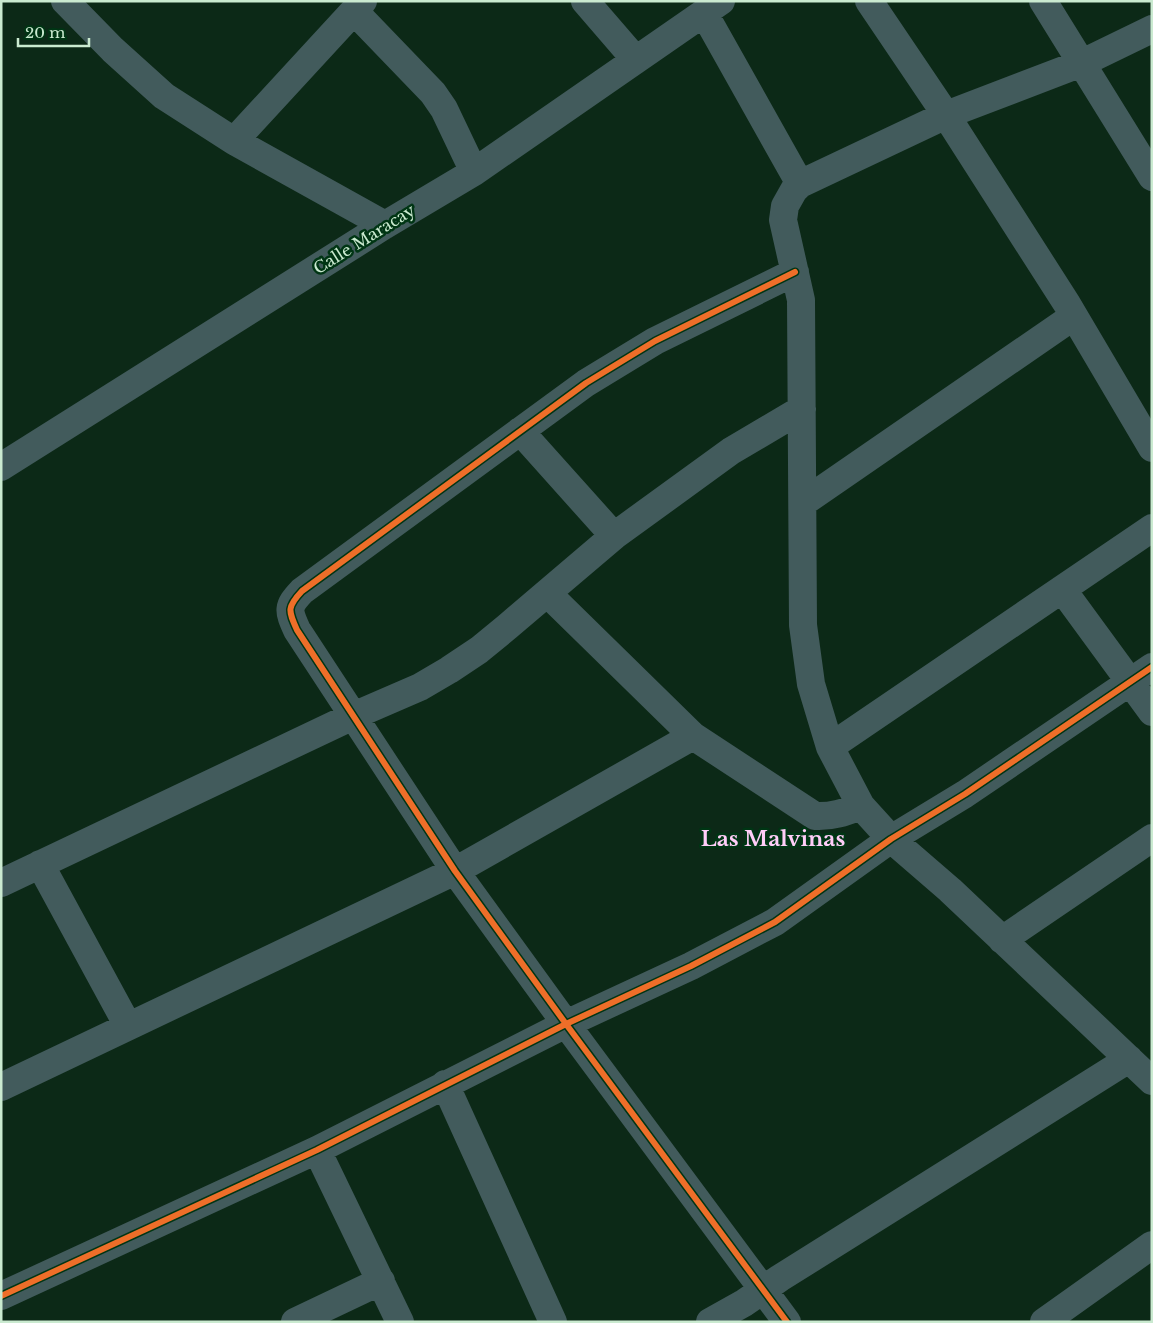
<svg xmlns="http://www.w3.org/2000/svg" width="1153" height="1323" viewBox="0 0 1153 1323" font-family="'Libre Baskerville',serif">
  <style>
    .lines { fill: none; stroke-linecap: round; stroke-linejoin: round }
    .minor { stroke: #425b5c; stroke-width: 28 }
    .cycleway-casing { stroke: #003514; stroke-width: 9 }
    .cycleway { stroke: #ee6e29; stroke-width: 6 }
    .labels { text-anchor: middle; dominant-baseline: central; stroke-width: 5; stroke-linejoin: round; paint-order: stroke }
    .street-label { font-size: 16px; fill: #caead0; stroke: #003514 }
    .district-label { font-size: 21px; font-weight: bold; fill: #ffcdf8; stroke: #003514 }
  </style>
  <rect width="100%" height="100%" fill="#0c2917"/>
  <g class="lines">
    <path class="minor" d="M65,1L113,50L164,96L234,141L385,225
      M585,1L635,59
      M869,1L946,115L1067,304L1152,448
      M1043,1L1152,177
      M354,11L433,93L444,109L474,172
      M704,13L800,184
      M234,141L363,1
      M520,431L614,536
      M1,467L385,225L474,172L721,1
      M804,502L1074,316
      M1062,589L1152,712
      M547,593L693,736L815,816C832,817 845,812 861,806L891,839L950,890L1152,1081
      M830,747L1152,528
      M861,806L830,747L811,684L803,625L801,300L783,220L785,206L794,190L800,184L946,115L1082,63L1152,29
      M40,864L128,1026
      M1,883L353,716L420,687L449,670L479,650L507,627L614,536L731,451L802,409
      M1002,940L1152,838
      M445,1084L553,1322
      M1,1087L455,871L693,736
      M317,1150L400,1322
      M1,1296L317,1150L566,1024L691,966L775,922L891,839L965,794L1152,667
      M295,1322L381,1281
      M710,1322L744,1303L780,1278L1129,1059
      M787,1322L566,1024L455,871L297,630C288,610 287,607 302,591L586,383L655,341L795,272
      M1044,1322L1152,1245"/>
    <defs>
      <path id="cycleway" d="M1,1296L317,1150L566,1024L691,966L775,922L891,839L965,794L1152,667
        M787,1322L566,1024L455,871L297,630C288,610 287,607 302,591L586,383L655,341L795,272"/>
    </defs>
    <use href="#cycleway" class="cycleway-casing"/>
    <use href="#cycleway" class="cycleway"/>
  </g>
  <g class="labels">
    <g class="street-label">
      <text transform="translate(364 239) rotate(-32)">Calle Maracay</text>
    </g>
    <g class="district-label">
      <text x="773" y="839">Las Malvinas</text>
    </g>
  </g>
  <rect width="1153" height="1323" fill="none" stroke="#caead0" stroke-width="5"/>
  <path d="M18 38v8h71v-8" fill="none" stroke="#caead0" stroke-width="2.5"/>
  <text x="25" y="38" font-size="15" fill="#caead0" stroke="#003514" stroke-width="4" paint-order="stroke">20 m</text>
</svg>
